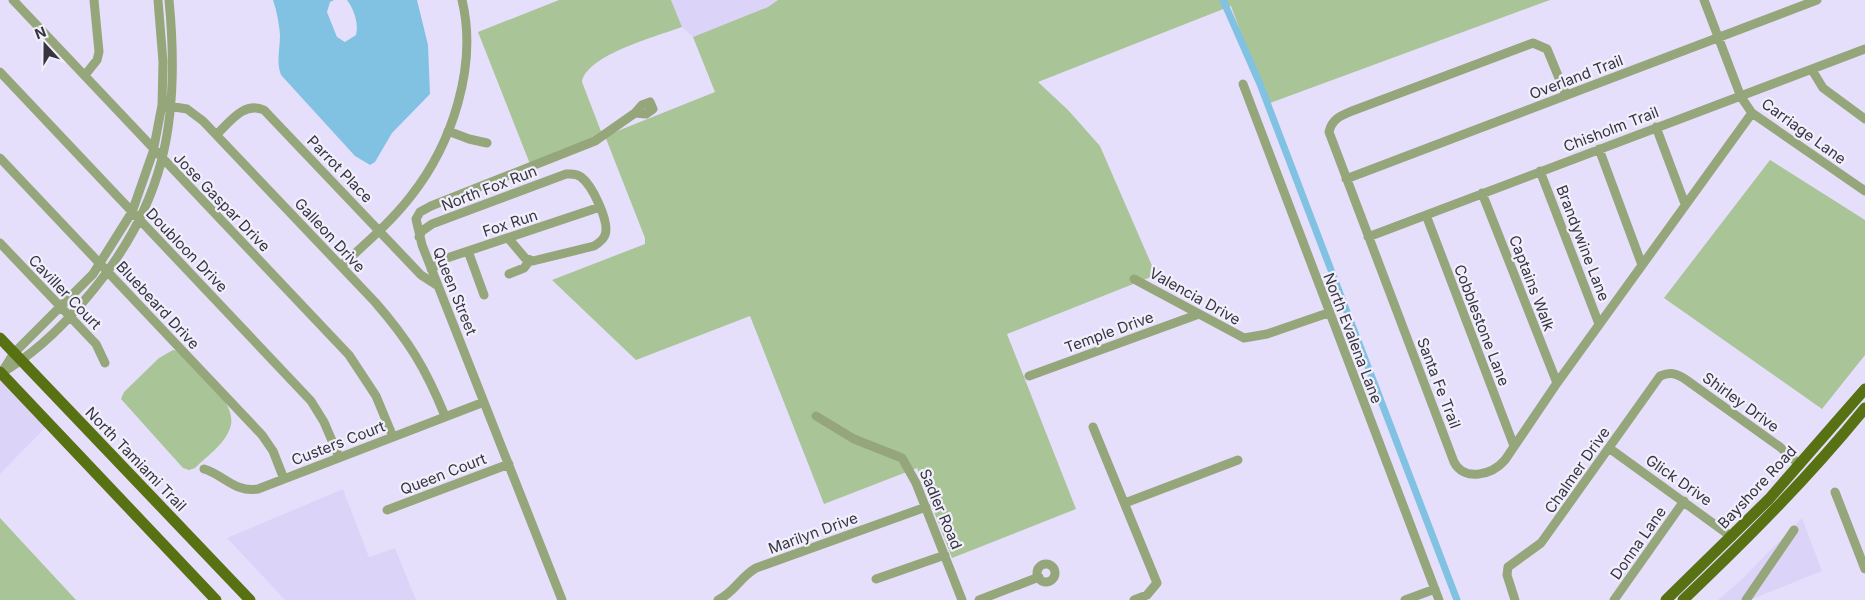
<svg xmlns="http://www.w3.org/2000/svg" width="1865" height="600" viewBox="0 0 1865 600" font-family="Inter,sans-serif">
  <style>
    .built { fill: #dcd4f8 }
    .green { fill: #a9c496 }
    .water { fill: #81c2e2 }
    .lines { fill: none; stroke-linecap: round; stroke-linejoin: round }
    .canal { stroke: #81c2e2; stroke-width: 7 }
    .minor { stroke: #96a67b; stroke-width: 9 }
    .major { stroke: #587113; stroke-width: 11 }
    .labels { text-anchor: middle; dominant-baseline: central; stroke-width: 4.5; stroke-linejoin: round; paint-order: stroke }
    .street-label { font-size: 15px; fill: #36343f; stroke: #f1effb }
  </style>
  <rect width="100%" height="100%" fill="#e6dffc"/>
  <path class="built" d="M671,0H778L768,7L693,37L682,27Z
    M0,377L47,426L0,474Z
    M343,489L369,557L395,548L416,600H285L227,538Z
    M1802,518L1822,571L1750,600H1718L1741,580Z"/>
  <path class="green" d="M559,0H671L682,27C658,36 586,55 582,82L602,134L530,164L478,32Z
    M778,0H1550L1267,104L1231,6L1038,82L1068,110L1100,146L1156,275L1007,334L1076,509L952,558L917,468L824,504L750,316L636,360L552,280L645,244V238L605,136L715,92L693,37L768,7Z
    M1770,160L1865,220V355L1822,409L1664,298Z
    M173,350L179,351C194,367 240,403 230,428C225,444 206,457 195,468L189,470L183,468L121,399L124,392L159,358Z
    M0,518L76,600H0Z"/>
  <path class="water" d="M273,0H334L330,2L327,12L337,37L345,42L356,35C359,24 354,9 347,0H417L428,45L430,94L392,133L375,162L370,165L355,156L281,75C276,62 280,49 280,35C279,23 277,12 273,0Z"/>
  <g class="lines">
    <path class="canal" d="M1223,0L1260,84L1457,600"/>
    <path class="minor" d="M13,0L349,355L376,396L393,437
      M1704,0L1741,97L1752,113L1865,191
      M1812,70L1823,88L1865,119
      M0,72L311,401L324,422L339,457
      M85,75L97,60L99,52L94,0
      M1243,84L1439,600
      M1566,95L1547,49L1533,43L1352,111C1340,116 1332,119 1329,132L1454,462C1464,482 1492,475 1505,460L1557,383L1752,113
      M650,102L653,109L646,114L635,113L642,105Z
      M162,105L187,109L203,121L375,302C409,341 426,369 445,416
      M1656,127L1685,204
      M448,131L469,139L487,143
      M217,134C230,122 244,101 264,110L421,275L438,286
      M1599,149L1642,265
      M0,158L262,435L273,451L284,479
      M1540,171L1599,324
      M1346,179L1817,0
      M1482,193L1557,383
      M1426,215L1514,446
      M419,237L422,231L432,224L566,174C571,174 576,173 581,177C592,185 610,222 605,235C603,240 599,243 594,246L533,261L525,258L508,238
      M1368,237L1865,49
      M0,243L96,344L105,363
      M468,251L484,295
      M341,266C365,244 391,222 411,196C452,144 478,66 462,0
      M431,269L447,258L600,207
      M509,274L524,268L530,260
      M1134,279L1244,338L1267,334L1328,313
      M2,372L14,353L93,274L132,212L153,152L162,105L163,62L158,0
      M1,373C33,355 59,330 83,302C165,208 181,122 169,0
      M1029,376L1199,314
      M816,416L854,439L902,458L916,483L962,600
      M1093,427L1157,583L1147,595L1134,600
      M1609,448L1732,537
      M204,469C224,475 235,493 258,489L484,402
      M1835,492L1865,569
      M1125,503L1238,460
      M387,510L509,464
      M1037 573a9 9 0 1 1 18 0a9 9 0 1 1-18 0Z
      M876,579L945,555
      M562,600L422,245L416,219L420,212L431,206L595,141L635,113
      M718,600C735,592 740,577 756,568L926,507
      M979,600L1039,577
      M1405,600L1435,589
      M1515,600L1507,575L1508,567L1541,543L1660,376C1670,372 1676,373 1685,379L1780,447L1800,465
      M1614,600L1684,501
      M1746,600L1794,530"/>
    <path class="major" d="M0,338L250,600
      M0,372L216,600
      M1666,600L1769,499L1865,389
      M1683,600C1747,539 1809,477 1865,408"/>
  </g>
  <g class="labels">
    <g class="street-label">
      <text transform="translate(1576 77) rotate(-21)">Overland Trail</text>
      <text transform="translate(1611 129) rotate(-21)">Chisholm Trail</text>
      <text transform="translate(1804 131) rotate(36)">Carriage Lane</text>
      <text transform="translate(340 169) rotate(46)">Parrot Place</text>
      <text transform="translate(489 188) rotate(-21)">North Fox Run</text>
      <text transform="translate(222 202) rotate(46)">Jose Gaspar Drive</text>
      <text transform="translate(510 223) rotate(-18)">Fox Run</text>
      <text transform="translate(330 235) rotate(47)">Galleon Drive</text>
      <text transform="translate(1583 243) rotate(69)">Brandywine Lane</text>
      <text transform="translate(187 250) rotate(46)">Doubloon Drive</text>
      <text transform="translate(1532 283) rotate(69)">Captains Walk</text>
      <text transform="translate(455 291) rotate(68)">Queen Street</text>
      <text transform="translate(65 292) rotate(46)">Caviller Court</text>
      <text transform="translate(1195 296) rotate(29)">Valencia Drive</text>
      <text transform="translate(158 305) rotate(47)">Bluebeard Drive</text>
      <text transform="translate(1482 325) rotate(69)">Cobblestone Lane</text>
      <text transform="translate(1109 332) rotate(-20)">Temple Drive</text>
      <text transform="translate(1353 338) rotate(69)">North Evalena Lane</text>
      <text transform="translate(1439 383) rotate(69)">Santa Fe Trail</text>
      <text transform="translate(1741 402) rotate(36)">Shirley Drive</text>
      <text transform="translate(338 443) rotate(-21)">Custers Court</text>
      <text transform="translate(136 459) rotate(46)">North Tamiami Trail</text>
      <text transform="translate(1577 470) rotate(-55)">Chalmer Drive</text>
      <text transform="translate(443 474) rotate(-21)">Queen Court</text>
      <text transform="translate(1679 480) rotate(35)">Glick Drive</text>
      <text transform="translate(1757 487) rotate(-47)">Bayshore Road</text>
      <text transform="translate(941 509) rotate(67)">Sadler Road</text>
      <text transform="translate(813 533) rotate(-20)">Marilyn Drive</text>
      <text transform="translate(1638 543) rotate(-55)">Donna Lane</text>
    </g>
  </g>
  <g transform="translate(45 45) rotate(339)" stroke="#f1effb" stroke-width="4" paint-order="stroke">
  <path d="M0-4L9 19L0 12L-9 19Z" fill="#36343f"/>
  <text y="-8" font-size="14" font-weight="bold" text-anchor="middle" fill="#36343f">N</text>
  </g>
</svg>
